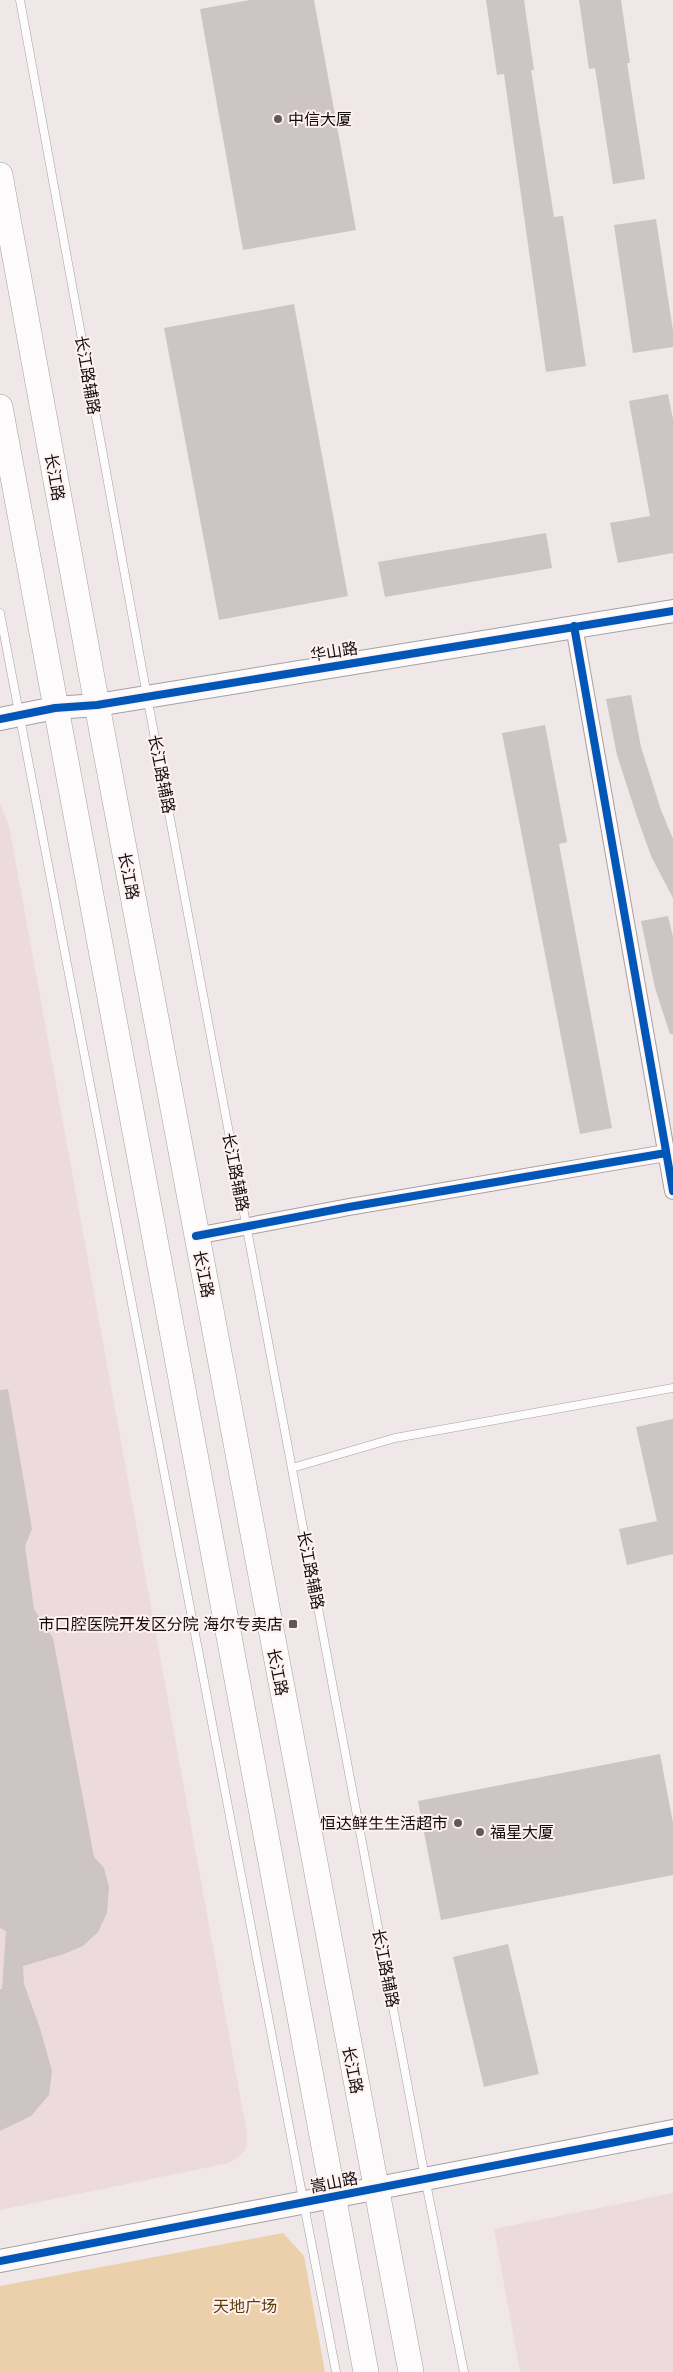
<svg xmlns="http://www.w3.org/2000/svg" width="673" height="2372" viewBox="0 0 673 2372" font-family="'Open Sans','Noto Sans SC',sans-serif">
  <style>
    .built { fill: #eddadc }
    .green { fill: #eccfab }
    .building { fill: #ccc5c4 }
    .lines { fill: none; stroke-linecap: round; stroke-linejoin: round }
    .lane-casing { stroke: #a6a0a0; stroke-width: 9 }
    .street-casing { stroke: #a6a0a0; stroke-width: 18 }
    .secondary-casing { stroke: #a6a0a0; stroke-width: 24 }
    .primary-casing { stroke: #a6a0a0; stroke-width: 26 }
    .lane { stroke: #fdfbfc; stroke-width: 8 }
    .street { stroke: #fdfbfc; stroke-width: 16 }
    .secondary { stroke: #fdfbfc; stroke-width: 22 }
    .primary { stroke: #fdfbfc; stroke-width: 25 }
    .cycleway-casing { stroke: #fff1f2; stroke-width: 11 }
    .cycleway { stroke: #0057b8; stroke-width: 8 }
    .poi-dot { fill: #60595a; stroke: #fff1f2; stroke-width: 2 }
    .labels { text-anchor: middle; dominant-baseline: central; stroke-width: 4; stroke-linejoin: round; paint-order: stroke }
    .poi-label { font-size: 16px; fill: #120d0d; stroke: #fff1f2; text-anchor: start }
    .street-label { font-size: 16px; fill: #120d0d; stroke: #fff1f2 }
    .park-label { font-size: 16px; fill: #5d3f06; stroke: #fff1f2 }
  </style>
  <rect width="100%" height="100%" fill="#f0e7e8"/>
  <path class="built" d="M0,803L9,826L247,2134L246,2149L239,2157L229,2163L0,2210Z
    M673,2193V2372H520L494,2229Z"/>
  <path class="green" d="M283,2233L304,2256L325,2372H0V2286Z"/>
  <path class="building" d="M250,0H314L356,230L243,250L200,9Z
    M486,0H524L534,70H531L554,217L563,216L586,366L546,372L504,74L497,75Z
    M579,0H621L630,63H627L645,179L613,184L595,68L589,69Z
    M656,219L673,331V347L633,353L614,225Z
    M294,304L348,596L219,620L164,328Z
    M668,394L673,419V553L618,563L610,523L650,516L629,401Z
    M546,533L552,568L385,597L378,562Z
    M631,695L641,747L661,810L673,839V898L651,856L637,817L617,755L606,699Z
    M545,725L567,842L559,844L612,1128L580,1134L502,733Z
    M668,916L673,937V1034H670L655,988L641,921Z
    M8,1389L32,1529L25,1546L34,1609L53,1638L94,1857L104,1868L109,1887L107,1913L98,1932L83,1946L64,1954L23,1966L24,1984L40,2028L52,2071L49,2095L31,2116L0,2131V1989H2L6,1931L0,1928V1390Z
    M673,1419V1554L627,1565L619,1529L657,1521L636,1427Z
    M660,1754L673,1823V1875L441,1920L418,1801Z
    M508,1944L539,2074L484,2087L453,1957Z"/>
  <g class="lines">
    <defs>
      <path id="lane" d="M20,0L147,696L425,2178L464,2372
        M0,613L336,2372
        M292,1468L395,1438L673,1388"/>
      <path id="street" d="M574,626L673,1191
        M196,1236L349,1207L666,1153"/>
      <path id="secondary" d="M0,719L55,708L97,705L673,611
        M0,2261L673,2131"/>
      <path id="primary" d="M0,175L97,705L411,2372
        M0,407L366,2372"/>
    </defs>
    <use href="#lane" class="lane-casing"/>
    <use href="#street" class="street-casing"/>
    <use href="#secondary" class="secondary-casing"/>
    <use href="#primary" class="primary-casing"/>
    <use href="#lane" class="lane"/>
    <use href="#street" class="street"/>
    <use href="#secondary" class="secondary"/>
    <use href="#primary" class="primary"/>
    <defs>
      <path id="cycleway" d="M574,626L673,1191
        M0,719L55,708L97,705L673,611
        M196,1236L349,1207L666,1153
        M0,2261L673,2131"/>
    </defs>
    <use href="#cycleway" class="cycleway-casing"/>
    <use href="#cycleway" class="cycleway"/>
  </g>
  <g class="poi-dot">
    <circle cx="278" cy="119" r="5"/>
    <rect x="288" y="1619" width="10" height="10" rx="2.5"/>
    <circle cx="458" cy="1823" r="5"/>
    <circle cx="480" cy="1832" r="5"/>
  </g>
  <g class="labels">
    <g class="poi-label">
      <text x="288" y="119">中信大厦</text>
      <text x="283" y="1624" text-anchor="end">市口腔医院开发区分院 海尔专卖店</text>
      <text x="448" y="1823" text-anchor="end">恒达鲜生生活超市</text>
      <text x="490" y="1832">福星大厦</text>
    </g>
    <g class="street-label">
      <text transform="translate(88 375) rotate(80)">长江路辅路</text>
      <text transform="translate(55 477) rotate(80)">长江路</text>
      <text transform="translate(334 651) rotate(-9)">华山路</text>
      <text transform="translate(162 774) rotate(79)">长江路辅路</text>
      <text transform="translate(129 876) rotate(79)">长江路</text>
      <text transform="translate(236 1172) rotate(79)">长江路辅路</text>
      <text transform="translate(204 1274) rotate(79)">长江路</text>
      <text transform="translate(311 1570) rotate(79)">长江路辅路</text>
      <text transform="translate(278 1672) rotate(79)">长江路</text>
      <text transform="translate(386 1968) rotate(79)">长江路辅路</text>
      <text transform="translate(353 2070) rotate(79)">长江路</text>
      <text transform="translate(334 2182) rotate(-11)">嵩山路</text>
    </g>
    <g class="park-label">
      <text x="245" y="2306">天地广场</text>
    </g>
  </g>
</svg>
